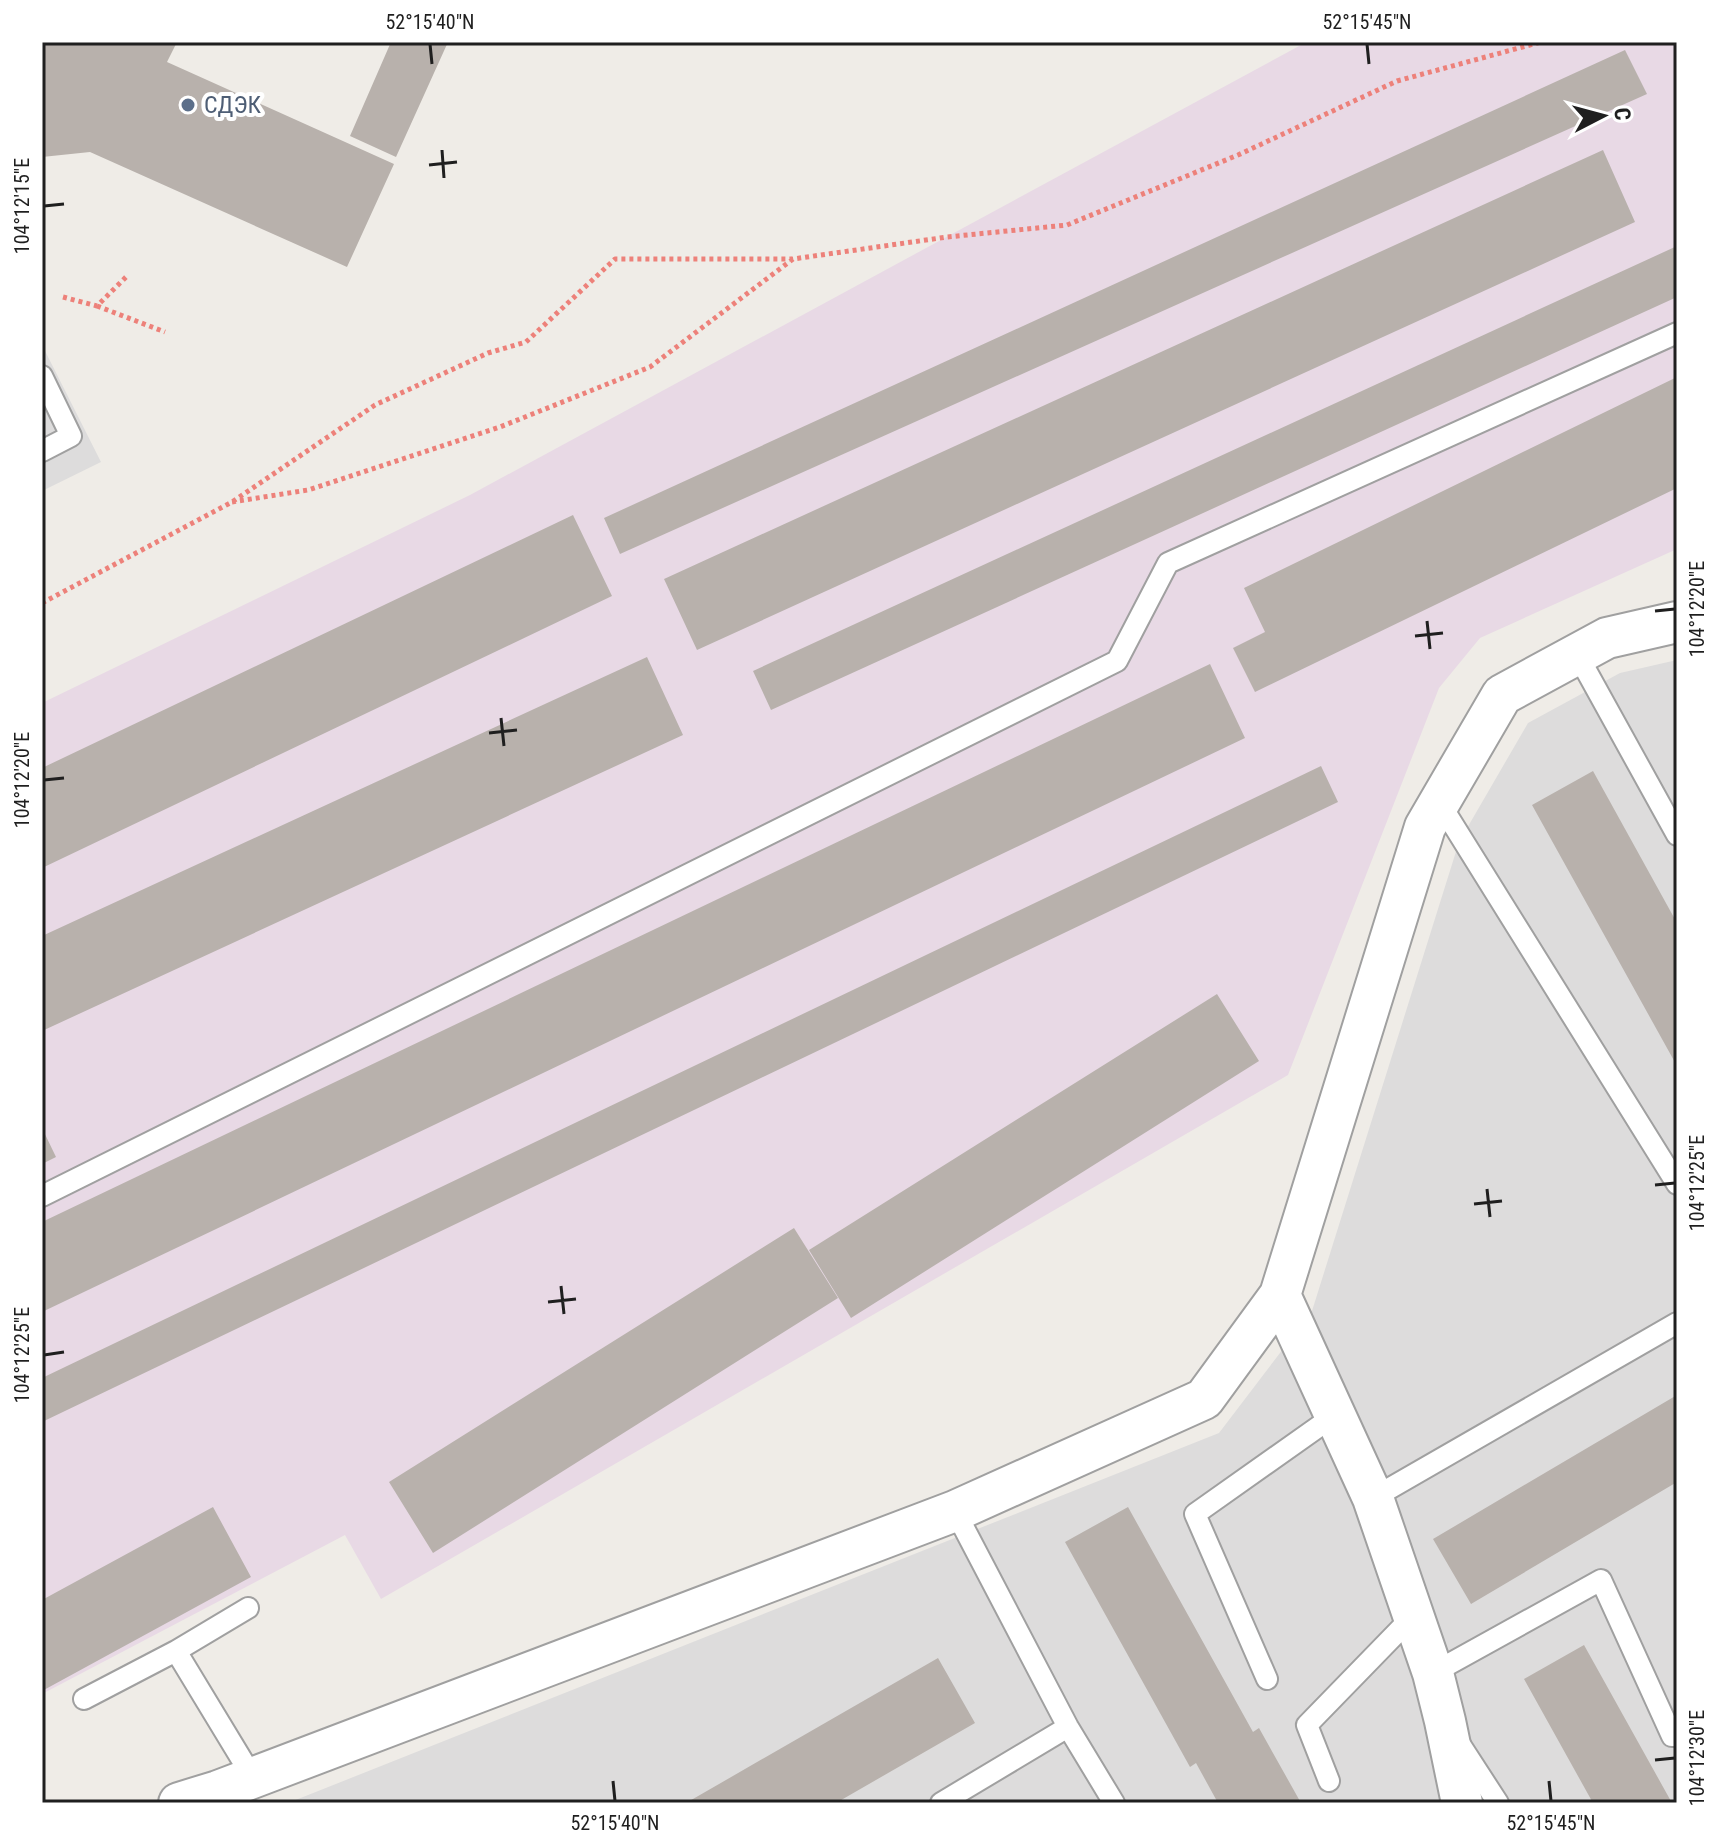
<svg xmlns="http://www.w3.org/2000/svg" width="1719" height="1845" viewBox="0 0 1719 1845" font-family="'Roboto Condensed',sans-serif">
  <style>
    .residential { fill: #dddcdc }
    .industrial { fill: #e8d9e5 }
    .building { fill: #b8b1ac }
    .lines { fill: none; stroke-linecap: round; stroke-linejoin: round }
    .lane-casing { stroke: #a0a0a0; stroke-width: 24 }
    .street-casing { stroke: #a0a0a0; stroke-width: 44 }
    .path { stroke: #ed817a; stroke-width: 5; stroke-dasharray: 4 4; stroke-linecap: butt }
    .lane { stroke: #fff; stroke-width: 20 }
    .street { stroke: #fff; stroke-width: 40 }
    .ticks { fill: none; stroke: #1f1f1f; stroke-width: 3 }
    .service-dot { fill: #5c6f8a; stroke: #fff; stroke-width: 3 }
    .labels { text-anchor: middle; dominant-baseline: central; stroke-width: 8; stroke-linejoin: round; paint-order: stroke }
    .service-label { font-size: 24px; fill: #4e5e75; stroke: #fff; text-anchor: start }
    .neatline { fill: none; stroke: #1f1f1f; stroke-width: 3 }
    .ticks-label { font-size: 20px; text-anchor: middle; fill: #1f1f1f }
  </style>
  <rect width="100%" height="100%" fill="#efece7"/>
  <path class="residential" d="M42,345L101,462L42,491Z
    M1677,660V1803H288L1219,1433L1312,1311L1459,842L1528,723L1620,673Z"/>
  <path class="industrial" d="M1312,42H1677V549L1480,638L1439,688L1288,1075L381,1599L345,1535L42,1694V703L470,495L1301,45Z"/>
  <path class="building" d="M59,42H177L167,62L394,164L347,267L90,152L42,157V44Z
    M391,42H448L396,157L350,136Z
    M1625,50L1647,94L620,554L604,518Z
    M1603,150L1635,222L697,650L664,579Z
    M1677,246V297L771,710L753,671Z
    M1677,377V488L1255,692L1233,648L1265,632L1244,588Z
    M573,515L612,596L42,868V768Z
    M647,657L683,735L42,1031V936Z
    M1210,664L1245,738L42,1312V1222Z
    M1321,766L1338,802L42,1422V1378Z
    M1593,771L1677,923V1066L1532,805Z
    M1217,994L1259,1061L851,1318L809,1250Z
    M42,1128L56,1157L42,1164Z
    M794,1228L838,1298L433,1553L389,1482Z
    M1677,1395V1482L1471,1604L1433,1539Z
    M213,1507L251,1577L42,1691V1600Z
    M1128,1507L1253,1732L1259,1728L1301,1803H1218L1196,1763L1190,1767L1065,1542Z
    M1584,1645L1672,1803H1593L1524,1679Z
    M938,1658L975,1723L836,1803H686Z"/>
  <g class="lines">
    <defs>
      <path id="lane" d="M42,376L71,436L42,451
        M1577,654L1677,835
        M1439,802L1677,1184
        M42,1196L1117,661L1168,563L1677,333
        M1373,1498L1677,1323
        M955,1511L1068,1727L1114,1803
        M248,1608L176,1651L253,1778
        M1433,1673L1601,1580L1672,1736H1677
        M1267,1679L1195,1514L1335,1415
        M84,1699L176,1651
        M1461,1746L1498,1803
        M1329,1781L1307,1725L1413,1616
        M941,1803L1068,1727"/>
      <path id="street" d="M1280,1295L1373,1498L1433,1673L1445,1721L1462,1803
        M179,1803L218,1791L955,1511L1204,1399L1280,1295L1425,827L1502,695L1607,638L1677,622"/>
    </defs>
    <use href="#lane" class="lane-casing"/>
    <use href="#street" class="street-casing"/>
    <path class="path" d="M63,297L97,306L128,275
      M97,306L165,332
      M232,502L308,490L500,427L650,367L793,259L947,237L1067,225L1238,155L1397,81L1541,42
      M42,603L232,502L375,405L488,353L526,342L615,259H792"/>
    <use href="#lane" class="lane"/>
    <use href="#street" class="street"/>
  </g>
  <path class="ticks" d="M430,44L432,64M1367,44L1369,64M442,150L444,178M429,165L457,162M44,206L64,204M1655,611L1675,609M1427,621L1430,649M1415,636L1443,633M501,718L504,746M489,733L517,730M44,780L64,778M1655,1185L1675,1183M1487,1189L1490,1217M1474,1204L1502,1201M561,1286L564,1314M548,1302L576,1299M44,1355L64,1352M1655,1760L1675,1758M613,1781L615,1801M1549,1781L1551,1801"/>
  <circle class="service-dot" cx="188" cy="105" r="8"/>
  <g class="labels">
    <g class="service-label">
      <text x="204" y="105">СДЭК</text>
    </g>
  </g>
  <rect width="1719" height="1845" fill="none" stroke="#ffffff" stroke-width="88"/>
  <g transform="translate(1603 116) rotate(84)" stroke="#ffffff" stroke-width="6" paint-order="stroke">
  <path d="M0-6L14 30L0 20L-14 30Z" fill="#1f1f1f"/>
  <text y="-12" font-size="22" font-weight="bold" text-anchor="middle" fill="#1f1f1f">С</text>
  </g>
  <rect x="44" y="44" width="1631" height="1757" class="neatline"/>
  <g class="ticks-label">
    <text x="430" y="29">52°15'40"N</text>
    <text x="1367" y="29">52°15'45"N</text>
    <text transform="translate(22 206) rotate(-90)" y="7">104°12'15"E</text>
    <text transform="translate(1697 609) rotate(-90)" y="7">104°12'20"E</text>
    <text transform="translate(22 780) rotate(-90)" y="7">104°12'20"E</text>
    <text transform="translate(1697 1183) rotate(-90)" y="7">104°12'25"E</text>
    <text transform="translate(22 1355) rotate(-90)" y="7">104°12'25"E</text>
    <text transform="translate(1697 1758) rotate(-90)" y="7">104°12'30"E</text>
    <text x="615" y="1830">52°15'40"N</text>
    <text x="1551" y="1830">52°15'45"N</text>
  </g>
</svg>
